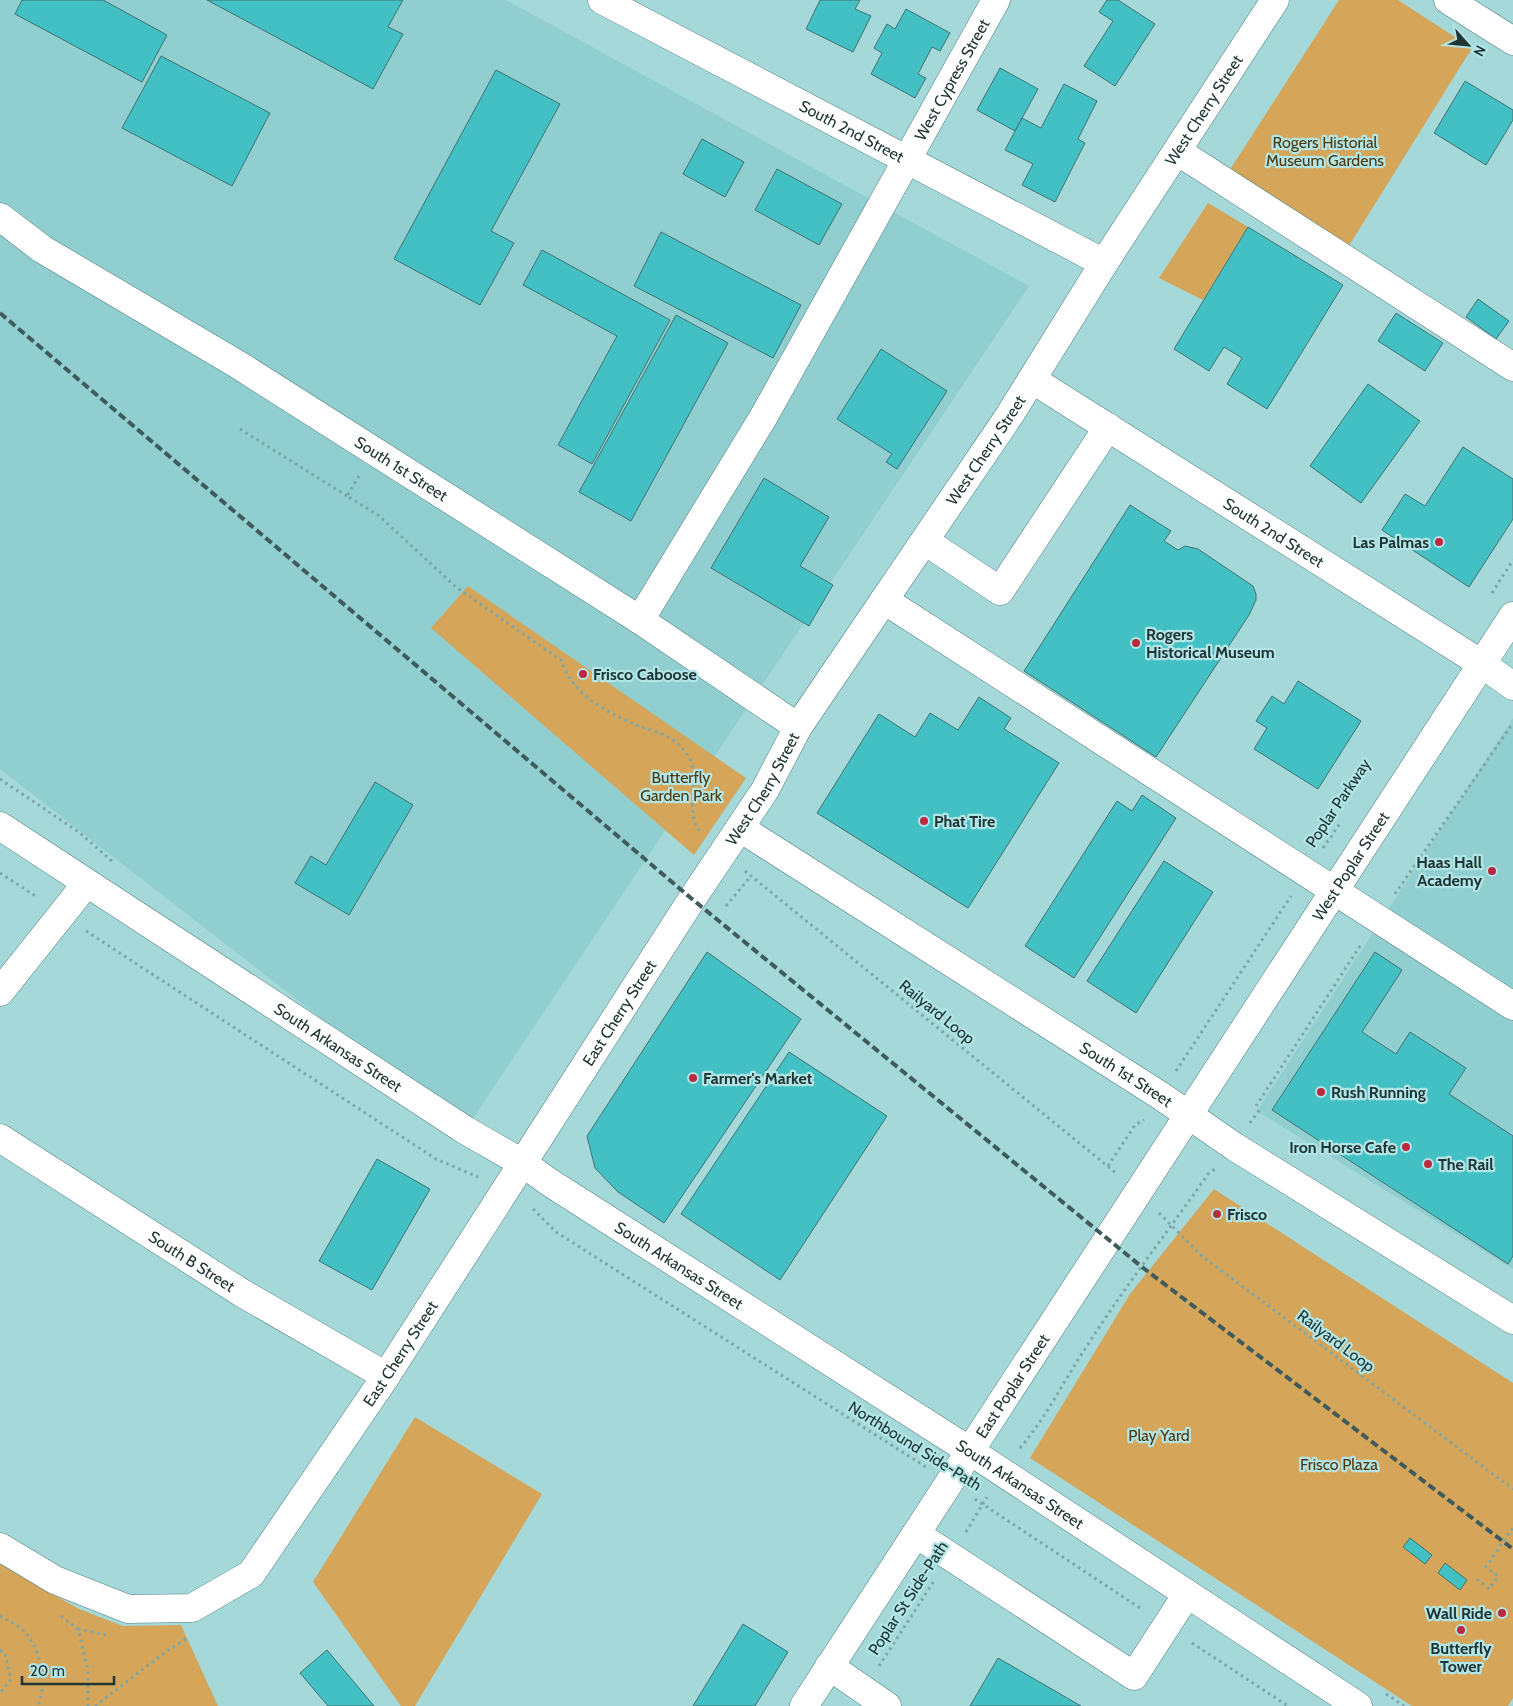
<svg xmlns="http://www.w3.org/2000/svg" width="1513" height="1706" viewBox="0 0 1513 1706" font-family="Cabin,sans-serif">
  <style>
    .built { fill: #91cecf }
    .green { fill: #d5a659 }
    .building { fill: #43c0c3; stroke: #427273 }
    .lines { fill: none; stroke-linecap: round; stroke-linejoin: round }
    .minor-casing { stroke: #4e7e7f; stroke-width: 29 }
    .path { stroke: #7ca6a7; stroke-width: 3; stroke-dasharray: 2.5 4; stroke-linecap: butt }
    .minor { stroke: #fff; stroke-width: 28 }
    .rail { stroke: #3f5b5b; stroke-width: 4; stroke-dasharray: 8 4; stroke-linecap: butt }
    .poi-dot { fill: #bb2940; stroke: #b2e5e6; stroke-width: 2 }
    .labels { text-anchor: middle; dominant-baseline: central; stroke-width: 4.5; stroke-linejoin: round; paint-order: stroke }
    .street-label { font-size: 16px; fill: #203535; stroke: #b2e5e6 }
    .park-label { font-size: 16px; fill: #4f370c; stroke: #b2e5e6 }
    .poi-label { font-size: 16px; font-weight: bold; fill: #203535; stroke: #b2e5e6; text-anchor: start }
  </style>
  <rect width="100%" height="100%" fill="#a5d8d9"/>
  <path class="built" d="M0,0H506L1029,286L465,1130L0,769Z
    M1513,718V1269L1257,1111Z"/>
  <path class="green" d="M1339,0H1398L1472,48L1347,249L1224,179Z
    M1208,203L1248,227L1203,300L1159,278Z
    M468,586L746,778L694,855L431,628Z
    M1214,1189L1513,1383V1698L1508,1706H1412L1030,1458L1130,1294Z
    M415,1417L542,1494L415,1706H401L313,1582Z
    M0,1564L79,1609L123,1626L181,1625L218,1706H0Z"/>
  <path class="building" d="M22,0H103L167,35L142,82L15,14Z
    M207,0H403L388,27L403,34L373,89Z
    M820,0H860L855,9L871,16L853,52L806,29Z
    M1107,0H1118L1155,24L1115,86L1084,66L1113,21L1099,12Z
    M906,9L950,33L940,51L932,47L918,74L926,78L915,98L871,74L882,53L874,48L887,24L895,29Z
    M161,56L270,113L232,186L122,128Z
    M1000,68L1038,89L1015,131L977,110Z
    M496,70L560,104L491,231L514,243L480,305L394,259Z
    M1465,81L1513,110V120L1486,165L1434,133Z
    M1064,84L1097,101L1078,139L1085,143L1055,202L1022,185L1033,164L1005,150L1022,118L1041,128Z
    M702,139L744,162L725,197L683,174Z
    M777,169L842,204L819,245L755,210Z
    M1248,227L1343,285L1267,409L1227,384L1242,358L1224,347L1209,371L1174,349Z
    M661,232L801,305L773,358L634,286Z
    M542,250L670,320L592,464L558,445L617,336L523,285Z
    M1478,299L1509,321L1496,339L1466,317Z
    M1396,313L1443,343L1425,371L1378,341Z
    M676,315L728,343L631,521L579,492Z
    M881,349L947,391L897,469L886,462L892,454L837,419Z
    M1368,384L1420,421L1361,503L1310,466Z
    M1463,447L1513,479V519L1469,587L1382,530L1405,494L1425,506Z
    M764,478L829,517L800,566L833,585L809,626L711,568Z
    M1130,505L1171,531L1164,541L1178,550L1185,546L1198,549L1253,586L1256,594V600L1249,615L1156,757L1024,671Z
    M1298,681L1361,721L1318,789L1254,749L1267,728L1256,721L1272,696L1284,704Z
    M979,697L1011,718L1004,729L1059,763L968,908L817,813L879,714L915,737L930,713L958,730Z
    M375,782L413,805L349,915L295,883L311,856L326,865Z
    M1142,795L1176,818L1074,978L1025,946L1117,801L1132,811Z
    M1164,861L1213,892L1136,1013L1087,981Z
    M707,952L801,1019L664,1223L618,1192L595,1168L587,1136Z
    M1375,952L1402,970L1362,1032L1396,1054L1410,1032L1466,1068L1449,1094L1513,1136V1256L1508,1264L1272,1110Z
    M789,1052L887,1116L780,1280L681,1214Z
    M377,1159L430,1189L372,1290L319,1261Z
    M1410,1538L1432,1555L1425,1564L1403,1547Z
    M1445,1563L1467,1580L1460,1590L1438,1573Z
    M743,1624L788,1652L755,1706H693Z
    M327,1650L374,1706H328L300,1673Z
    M998,1658L1081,1706H970Z"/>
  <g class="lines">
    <defs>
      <g id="minor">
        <path id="s1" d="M602,0L1104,263"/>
        <path d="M1448,0L1513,41"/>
        <path d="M1177,151L1513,367"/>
        <path id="s2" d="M0,217L42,249L237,364L640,620L798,727"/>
        <path id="s3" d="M1033,380L1482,664L1513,686"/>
        <path d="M925,541L1000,591L1108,427"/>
        <path d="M884,600L1513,1006"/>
        <path id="s4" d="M640,620L764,416L996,0"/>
        <path id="s5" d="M0,826L465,1130L524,1164L549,1182L970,1451L1358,1706"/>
        <path id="s6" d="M740,828L1161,1096L1235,1147L1513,1320"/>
        <path d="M0,992L86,884"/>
        <path id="s7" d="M0,1138L242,1293L386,1376"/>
        <path d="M916,1534L1134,1676L1187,1594"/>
        <path id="s8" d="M0,1547L55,1580L128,1609L192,1608L251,1574L386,1376L692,899L765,790L798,727L1009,416L1104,263L1275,0"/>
        <path d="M829,1666L887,1706"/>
        <path id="s9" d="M804,1706L1513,616"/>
      </g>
    </defs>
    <use href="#minor" class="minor-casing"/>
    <path class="path" d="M240,429L347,496
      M359,476L347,496L378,515L456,587L562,661C572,695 609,714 639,726C652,730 668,735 678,744C711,773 679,808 701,833
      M1492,593L1513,560
      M0,779L80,833L114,863
      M1323,848L1341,822
      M745,871L1116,1173
      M0,873L37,897
      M1395,894L1513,723
      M726,906L751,876
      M86,931L436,1159L478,1177
      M1176,1071L1291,896
      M1256,1106L1362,943
      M1250,1123L1260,1109
      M1108,1166L1135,1125L1144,1120
      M533,1209L556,1232L926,1467
      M1159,1213L1202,1256L1513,1489
      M1020,1448C1046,1418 1063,1382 1085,1349C1123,1289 1167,1233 1208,1174L1215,1169
      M975,1499L1143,1610
      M966,1532L987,1497
      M1477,1579L1489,1589L1498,1576L1486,1567L1513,1527
      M0,1616C8,1621 21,1626 27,1634C41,1653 47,1683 38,1706
      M61,1616L78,1629L88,1670V1706
      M78,1629L107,1635
      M1192,1643L1288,1706
      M0,1650L5,1654L11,1679L0,1693
      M879,1666L934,1581
      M1386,1694L1404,1706
      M95,1706L164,1653L186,1639"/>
    <use href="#minor" class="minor"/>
    <path class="rail" d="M0,313L692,899L1142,1267L1513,1549"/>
  </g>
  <g class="poi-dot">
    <circle cx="1439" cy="542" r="5"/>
    <circle cx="1136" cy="643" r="5"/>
    <circle cx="583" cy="674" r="5"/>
    <circle cx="924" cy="821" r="5"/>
    <circle cx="1492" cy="871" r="5"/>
    <circle cx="693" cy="1078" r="5"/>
    <circle cx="1321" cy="1092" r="5"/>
    <circle cx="1406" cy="1147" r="5"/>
    <circle cx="1428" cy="1164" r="5"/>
    <circle cx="1217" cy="1214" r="5"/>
    <circle cx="1502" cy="1613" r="5"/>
    <circle cx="1461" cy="1630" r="5"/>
  </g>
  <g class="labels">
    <g class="street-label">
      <text stroke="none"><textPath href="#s4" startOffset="624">West Cypress Street</textPath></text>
      <text stroke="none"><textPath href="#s8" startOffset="2022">West Cherry Street</textPath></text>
      <text stroke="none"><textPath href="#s1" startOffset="282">South 2nd Street</textPath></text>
      <text stroke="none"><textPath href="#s8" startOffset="1618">West Cherry Street</textPath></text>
      <text stroke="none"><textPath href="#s2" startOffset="474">South 1st Street</textPath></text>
      <text stroke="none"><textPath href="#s3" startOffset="285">South 2nd Street</textPath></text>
      <text stroke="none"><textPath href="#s8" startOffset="1212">West Cherry Street</textPath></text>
      <text transform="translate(1338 803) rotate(-56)">Poplar Parkway</text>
      <text stroke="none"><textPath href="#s9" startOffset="1002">West Poplar Street</textPath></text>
      <text transform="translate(937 1012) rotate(39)">Railyard Loop</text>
      <text stroke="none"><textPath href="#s8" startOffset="946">East Cherry Street</textPath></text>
      <text stroke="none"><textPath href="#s5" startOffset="404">South Arkansas Street</textPath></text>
      <text stroke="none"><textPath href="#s6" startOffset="458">South 1st Street</textPath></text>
      <text stroke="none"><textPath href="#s7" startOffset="228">South B Street</textPath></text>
      <text stroke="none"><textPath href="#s5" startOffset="809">South Arkansas Street</textPath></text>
      <text transform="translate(1336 1341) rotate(37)">Railyard Loop</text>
      <text stroke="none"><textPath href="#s8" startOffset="541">East Cherry Street</textPath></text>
      <text stroke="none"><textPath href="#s9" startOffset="382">East Poplar Street</textPath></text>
      <text transform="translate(915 1446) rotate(32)">Northbound Side-Path</text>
      <text stroke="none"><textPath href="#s5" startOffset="1214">South Arkansas Street</textPath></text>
      <text transform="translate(908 1598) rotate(-57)">Poplar St Side-Path</text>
    </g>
    <g class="park-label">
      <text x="1325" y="142">Rogers Historial<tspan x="1325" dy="18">Museum Gardens</tspan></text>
      <text x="681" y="777">Butterfly<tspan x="681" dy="18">Garden Park</tspan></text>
      <text x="1159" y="1435">Play Yard</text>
      <text x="1339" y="1464">Frisco Plaza</text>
    </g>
    <g class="poi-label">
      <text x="1429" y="542" text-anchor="end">Las Palmas</text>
      <text x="1146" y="634">Rogers<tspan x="1146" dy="18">Historical Museum</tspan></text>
      <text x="593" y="674">Frisco Caboose</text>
      <text x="934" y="821">Phat Tire</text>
      <text x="1482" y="862" text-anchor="end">Haas Hall<tspan x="1482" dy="18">Academy</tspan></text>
      <text x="703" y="1078">Farmer's Market</text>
      <text x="1331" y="1092">Rush Running</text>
      <text x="1396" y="1147" text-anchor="end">Iron Horse Cafe</text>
      <text x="1438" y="1164">The Rail</text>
      <text x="1227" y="1214">Frisco</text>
      <text x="1492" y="1613" text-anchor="end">Wall Ride</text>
      <text x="1461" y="1648" text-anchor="middle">Butterfly<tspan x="1461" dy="18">Tower</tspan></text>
    </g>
  </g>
  <g transform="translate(1468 45) rotate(117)" stroke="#b2e5e6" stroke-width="4" paint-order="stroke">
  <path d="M0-4L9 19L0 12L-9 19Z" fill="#203535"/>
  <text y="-8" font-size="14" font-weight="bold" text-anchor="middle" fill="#203535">N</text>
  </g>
  <path d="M22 1676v8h92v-8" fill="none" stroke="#203535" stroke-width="2.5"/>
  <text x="30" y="1676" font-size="15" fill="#203535" stroke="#b2e5e6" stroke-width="4" paint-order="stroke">20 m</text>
</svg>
